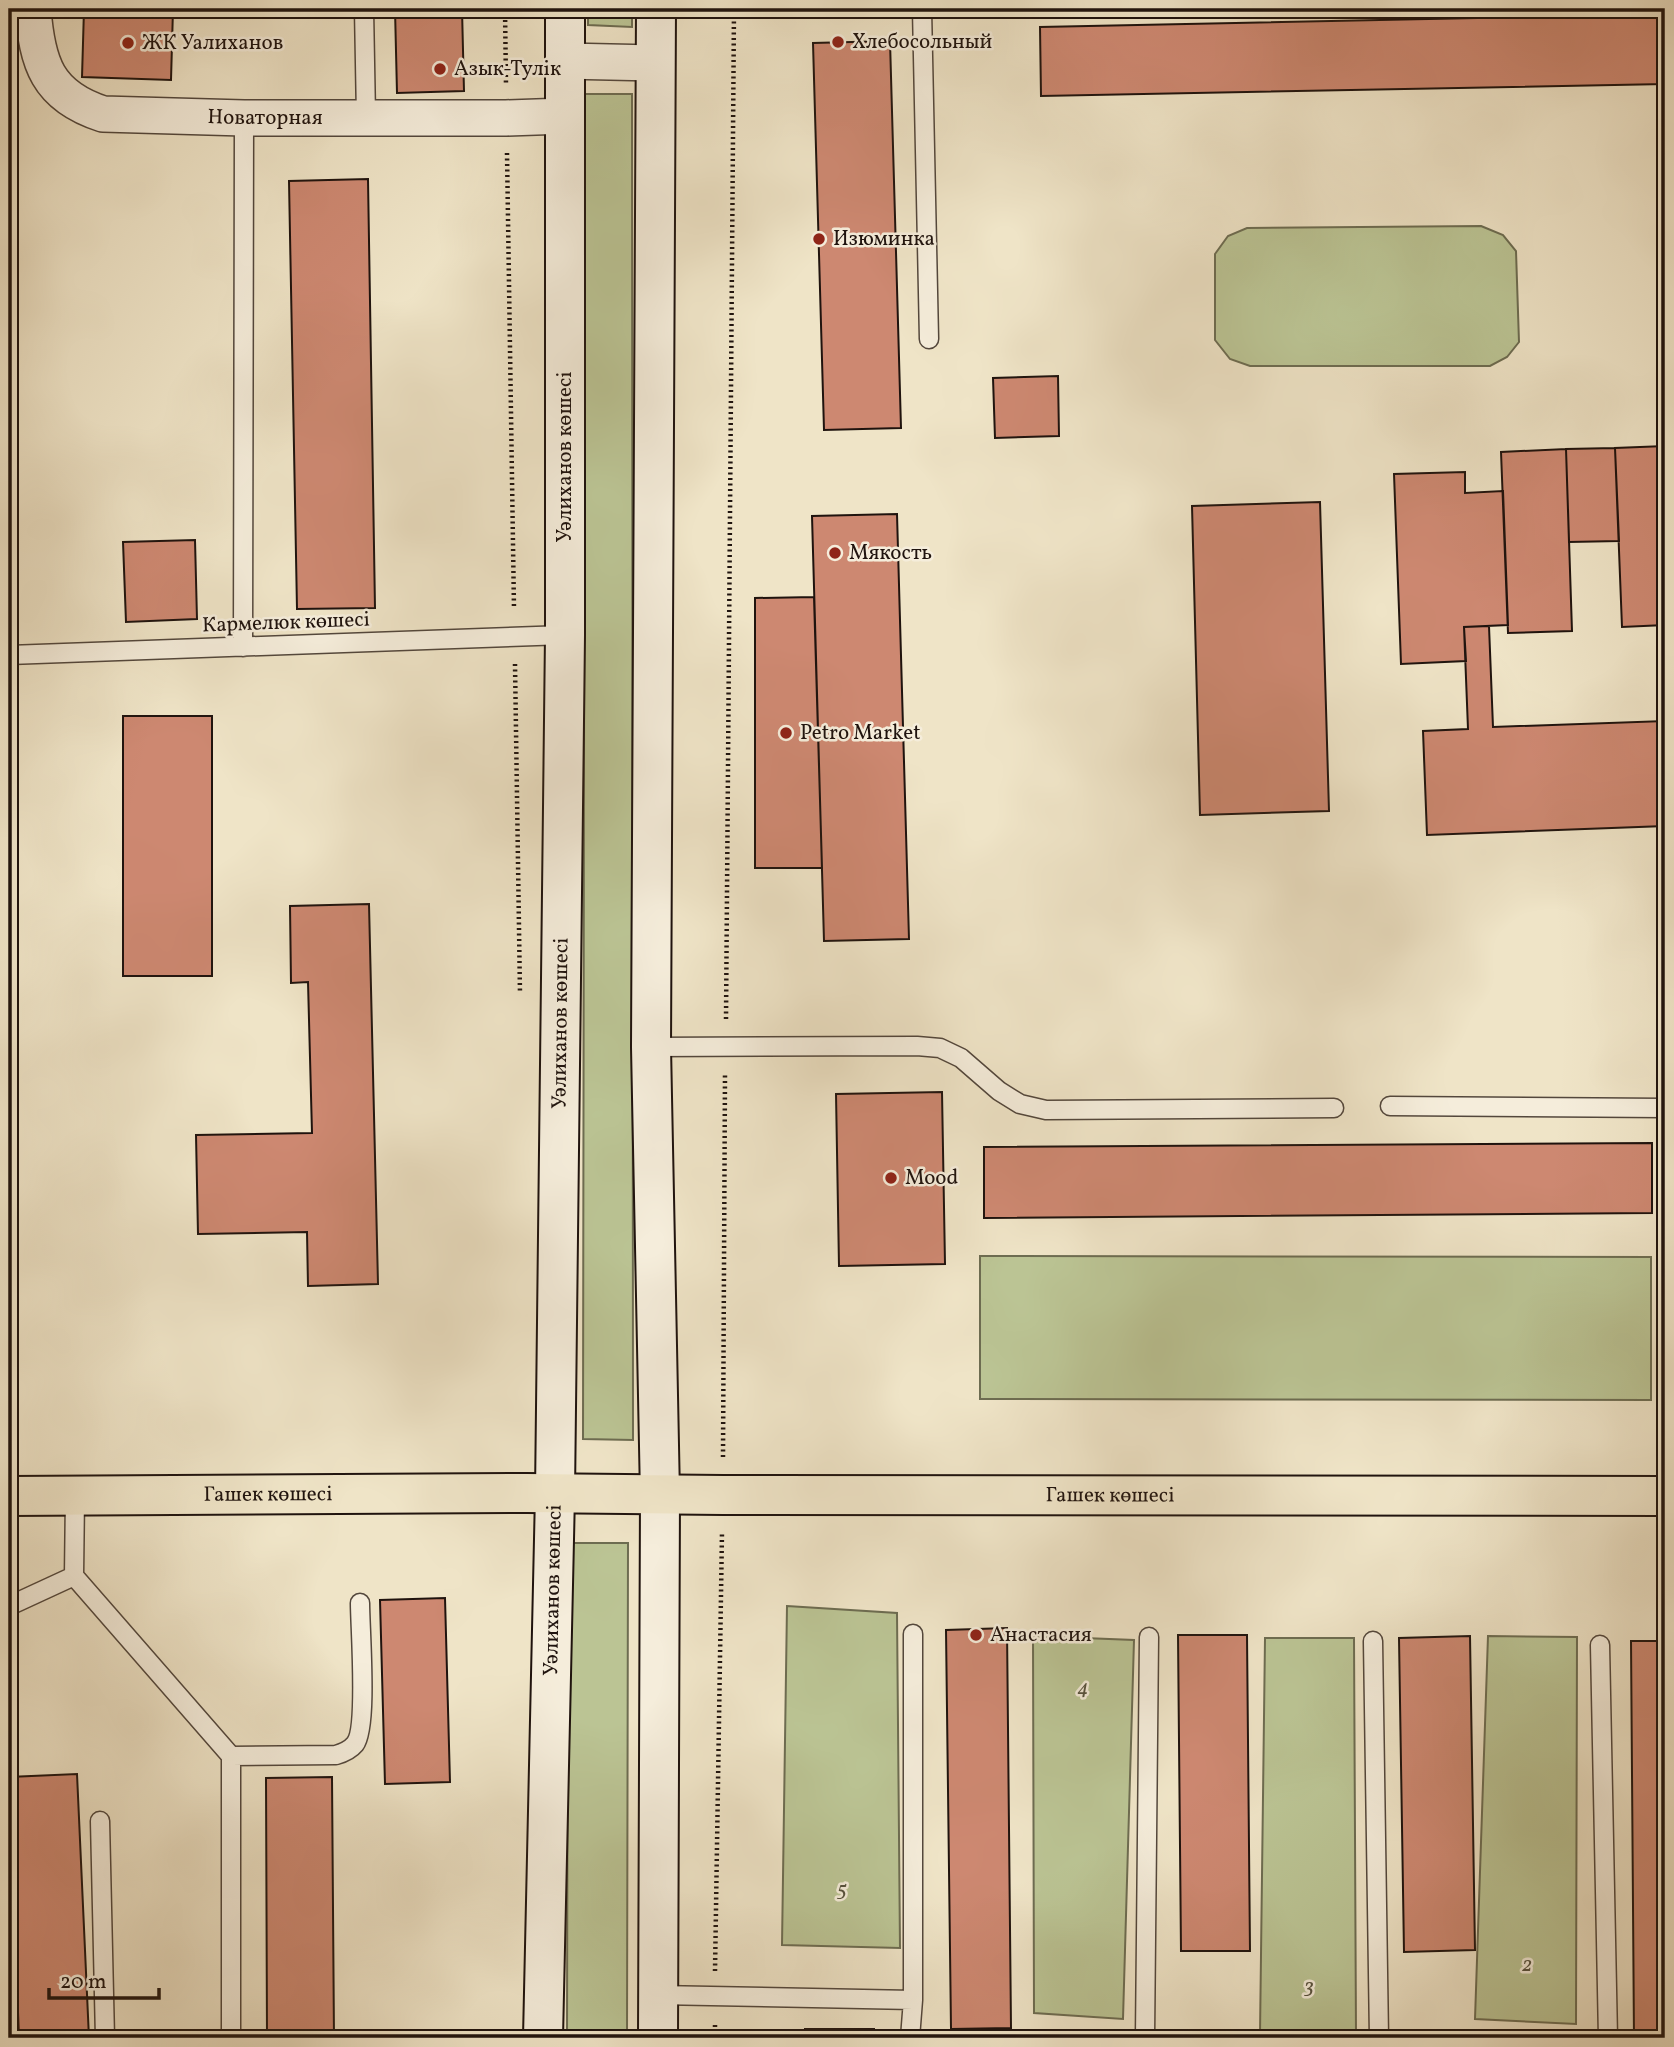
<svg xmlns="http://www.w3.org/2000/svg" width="1674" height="2047" viewBox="0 0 1674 2047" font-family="Vollkorn,serif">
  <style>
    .green { fill: #bbc494; stroke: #6d6c51; stroke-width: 2 }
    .building { fill: #cd8871; stroke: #1f130e; stroke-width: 2 }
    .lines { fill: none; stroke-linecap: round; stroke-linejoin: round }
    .service-casing { stroke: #53473c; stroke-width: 21 }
    .minor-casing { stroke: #53473c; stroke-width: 38 }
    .secondary-casing { stroke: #1f130e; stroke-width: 42 }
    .primary-casing { stroke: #1f130e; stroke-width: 42 }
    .path { stroke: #1f130e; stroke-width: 4.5; stroke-dasharray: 2 3.5; stroke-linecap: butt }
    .service { stroke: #f5eddb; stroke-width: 18 }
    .minor { stroke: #f5eddb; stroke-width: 35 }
    .secondary { stroke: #f5eddb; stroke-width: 38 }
    .primary { stroke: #efe4c7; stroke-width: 38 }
    .poi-dot { fill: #8f2418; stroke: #f5eddb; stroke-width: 2.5 }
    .labels { text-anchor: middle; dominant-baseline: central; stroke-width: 5; stroke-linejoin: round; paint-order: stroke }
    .poi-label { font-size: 21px; fill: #1f130e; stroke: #f5eddb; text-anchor: start }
    .street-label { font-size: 21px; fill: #1f130e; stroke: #f5eddb }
    .park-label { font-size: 21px; font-style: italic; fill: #56513d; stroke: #f5eddb }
  </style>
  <rect width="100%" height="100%" fill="#efe4c7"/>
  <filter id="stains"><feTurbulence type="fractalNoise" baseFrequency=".00286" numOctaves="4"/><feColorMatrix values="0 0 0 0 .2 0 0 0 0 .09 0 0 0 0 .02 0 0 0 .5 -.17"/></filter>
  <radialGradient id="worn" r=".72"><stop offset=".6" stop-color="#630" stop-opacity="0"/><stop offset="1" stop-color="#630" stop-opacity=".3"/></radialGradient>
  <path class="green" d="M588,9H632V27L588,25Z
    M585,94H632L633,1440L583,1439Z
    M1481,226L1503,235L1516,251L1519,342L1507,357L1490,366H1250L1230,359L1215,340V254L1228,236L1247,228Z
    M980,1256L1651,1257V1400L980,1399Z
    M568,1543H628L627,2038H567Z
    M787,1606L897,1613L900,1948L782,1945Z
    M1033,1636L1134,1640L1123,2019L1034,2013Z
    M1488,1636L1577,1637L1576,2024L1475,2019Z
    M1265,1638H1354L1356,2035L1260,2034Z"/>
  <path class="building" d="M84,9H173L171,80L82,77Z
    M395,9H462L464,91L397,93Z
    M1665,14V84L1041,96L1040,27Z
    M890,41L901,428L824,430L813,43Z
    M368,179L375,608L297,609L289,181Z
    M1058,376L1059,436L995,438L993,378Z
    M1665,446V625L1622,627L1615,448Z
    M1615,448L1619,541L1569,542L1566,449Z
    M1566,449L1572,631L1508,633L1501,452Z
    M1465,472V493L1503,491L1508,625L1464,627L1466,661L1401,664L1394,474Z
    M1320,502L1329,811L1200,815L1192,506Z
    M897,514L909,939L824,941L812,516Z
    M195,540L197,619L126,622L123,542Z
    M814,597L822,868H755V598Z
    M1489,626L1493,727L1665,721V826L1427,835L1423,731L1468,729L1464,627Z
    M9,699H12L15,749L9,750Z
    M123,716H212V976H123Z
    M369,904L378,1284L308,1286L307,1232L198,1234L196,1135L312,1133L308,982L291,983L290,906Z
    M942,1092L945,1264L839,1266L836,1094Z
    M1652,1143V1213L984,1218V1147Z
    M445,1598L450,1782L385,1784L380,1600Z
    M1007,1628L1011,2028L951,2029L946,1630Z
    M1178,1635H1247L1250,1951H1181Z
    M1470,1636L1475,1950L1404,1952L1399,1638Z
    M1631,1641H1665V2038H1634Z
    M77,1774L89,2038H19L9,1777Z
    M332,1777L334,2038H267L266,1778Z
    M805,2029H874V2038H805Z"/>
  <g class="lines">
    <defs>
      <path id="service" d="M364,9L366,117
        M922,9L929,339
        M243,647L244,118
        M9,655L565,635
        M651,1047L917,1046L940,1048L961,1058L999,1091L1020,1104L1046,1110L1334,1108
        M1390,1106L1665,1108
        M75,1496L74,1576L231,1756V2038
        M9,1606L74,1576
        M913,1634V2000
        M1373,1641L1379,2038
        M1600,1645L1608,2038
        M231,1756L336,1755C343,1753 350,1750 355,1744C368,1728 360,1628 360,1603
        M100,1821L105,2038
        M657,1995L913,2000L910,2038
        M1145,2038L1149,1637"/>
      <g id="minor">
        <path id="s1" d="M33,9C37,63 47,96 103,114L244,118H506L565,116"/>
        <path d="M565,61L655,63"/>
      </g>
      <g id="secondary">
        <path d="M656,9L651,1047L660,1495L658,2038"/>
        <path id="s2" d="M543,2038L555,1494L565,635V9"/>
      </g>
      <g id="primary">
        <path id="s3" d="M9,1496L527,1493L723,1495L1665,1496"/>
      </g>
    </defs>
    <use href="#service" class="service-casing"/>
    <use href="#minor" class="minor-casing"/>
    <use href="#secondary" class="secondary-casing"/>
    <use href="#primary" class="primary-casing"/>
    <path class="path" d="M505,9L506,85
      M507,153L514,609
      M515,664L520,994
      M726,1019L734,9
      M723,1457L725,1074
      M715,1971L722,1532
      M715,2038V2022"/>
    <use href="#service" class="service"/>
    <use href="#minor" class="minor"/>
    <use href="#secondary" class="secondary"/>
    <use href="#primary" class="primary"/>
  </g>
  <g class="poi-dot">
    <circle cx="838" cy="42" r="7"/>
    <circle cx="128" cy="43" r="7"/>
    <circle cx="440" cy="69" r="7"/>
    <circle cx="819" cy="239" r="7"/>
    <circle cx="835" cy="553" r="7"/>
    <circle cx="786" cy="733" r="7"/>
    <circle cx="891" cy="1178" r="7"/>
    <circle cx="976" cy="1635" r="7"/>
  </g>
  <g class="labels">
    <g class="poi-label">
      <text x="852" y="42">Хлебосольный</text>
      <text x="142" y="43">ЖК Уалиханов</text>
      <text x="454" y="69">Азык-Тулiк</text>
      <text x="833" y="239">Изюминка</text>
      <text x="849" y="553">Мякость</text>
      <text x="800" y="733">Petro Market</text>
      <text x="905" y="1178">Mood</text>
      <text x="990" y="1635">Анастасия</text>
    </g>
    <g class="street-label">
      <text stroke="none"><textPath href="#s1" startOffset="299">Новаторная</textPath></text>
      <text transform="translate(565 457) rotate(-90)">Уәлиханов көшесі</text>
      <text transform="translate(286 623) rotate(-2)">Кармелюк көшесі</text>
      <text stroke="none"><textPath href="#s2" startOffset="1015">Уәлиханов көшесі</textPath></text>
      <text stroke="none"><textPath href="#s3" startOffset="259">Гашек көшесі</textPath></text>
      <text stroke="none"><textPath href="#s3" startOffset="1101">Гашек көшесі</textPath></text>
      <text stroke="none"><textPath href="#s2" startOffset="448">Уәлиханов көшесі</textPath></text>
    </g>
    <g class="park-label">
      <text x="1083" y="1688">4</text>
      <text x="842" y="1889">5</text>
      <text x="1527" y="1965">2</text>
      <text x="1309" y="1986">3</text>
    </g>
  </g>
  <rect width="1674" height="2047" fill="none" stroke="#efe4c7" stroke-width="35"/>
  <rect x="10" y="10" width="1653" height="2026" fill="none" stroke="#1f130e" stroke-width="3.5"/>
  <rect x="18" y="18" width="1639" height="2012" fill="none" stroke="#1f130e" stroke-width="2"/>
  <path d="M49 1988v10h110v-10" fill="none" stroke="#1f130e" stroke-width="3.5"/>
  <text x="60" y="1988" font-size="21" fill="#1f130e" stroke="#f5eddb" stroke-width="5" paint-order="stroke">20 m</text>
  <rect width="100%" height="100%" filter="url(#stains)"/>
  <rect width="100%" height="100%" fill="url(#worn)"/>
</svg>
